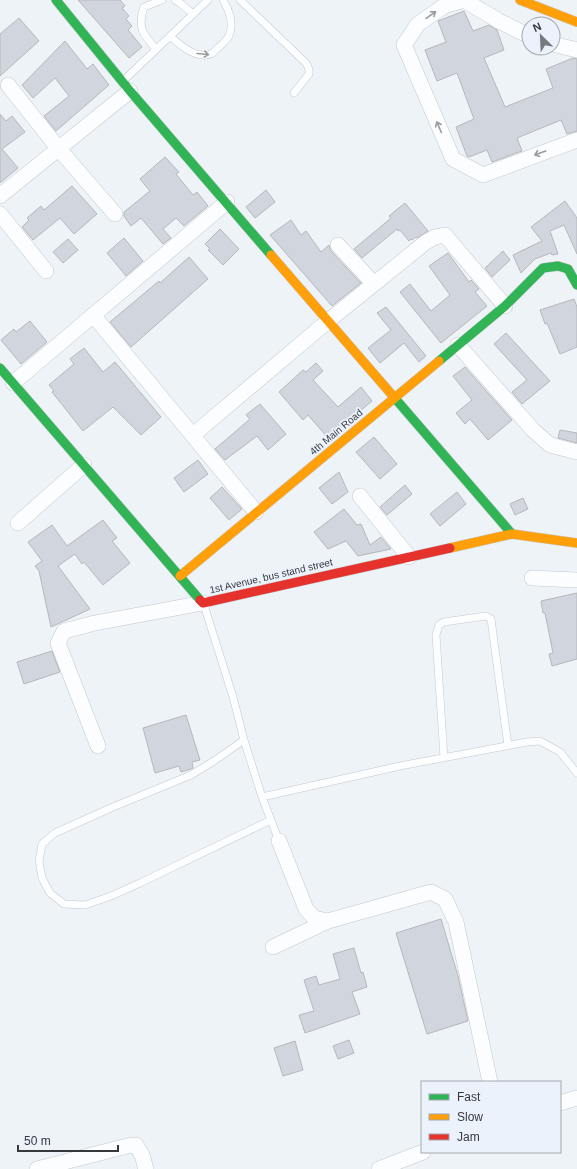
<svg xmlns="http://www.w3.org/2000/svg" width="577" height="1169" viewBox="0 0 577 1169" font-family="Helvetica,sans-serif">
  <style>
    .building { fill: #d1d5de; stroke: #b5b7bb }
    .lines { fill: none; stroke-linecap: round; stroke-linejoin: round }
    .lane-casing { stroke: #c5c8cb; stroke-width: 8 }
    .street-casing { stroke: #c5c8cb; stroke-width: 16 }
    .fast-casing { stroke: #c5c8cb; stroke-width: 10 }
    .slow-casing { stroke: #c5c8cb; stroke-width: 10 }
    .jam-casing { stroke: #c5c8cb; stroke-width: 10 }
    .lane { stroke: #fcfdfe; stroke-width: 7 }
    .street { stroke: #fcfdfe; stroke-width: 15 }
    .fast { stroke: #30b455; stroke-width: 9 }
    .slow { stroke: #ff9f0a; stroke-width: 9 }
    .jam { stroke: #e5322d; stroke-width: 9 }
    .oneway { stroke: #999b9d }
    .labels { text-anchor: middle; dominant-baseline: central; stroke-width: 3.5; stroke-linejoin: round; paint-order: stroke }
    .street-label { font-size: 10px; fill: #36393c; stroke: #ebf2fb }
  </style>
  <rect width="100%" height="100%" fill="#eef3f8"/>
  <path class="building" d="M78,0H120L125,6L122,8L129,16L126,19L132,26L128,30L142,47L129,58Z
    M464,11L473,31L489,25L497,30L504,50L484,58L505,107L553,88L546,69L573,58L577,59V131L567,134L561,120L517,138L522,151L492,162L487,150L469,157L467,156L456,127L474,119L457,73L437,81L425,50L446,42L438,21Z
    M19,18L39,41L0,76V34Z
    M65,41L87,69L93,64L109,85L56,131L44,116L69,96L55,78L33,98L22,85Z
    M0,114L6,121L12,116L25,132L2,149L18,168L0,183Z
    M165,157L179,172L176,174L193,195L197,192L208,206L184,226L176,218L163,229L171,238L163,244L141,218L131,226L124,216V212L150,191L140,179Z
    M72,186L97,214L74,234L60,218L33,240L22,227L29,220L27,218L41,206L44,210Z
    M266,190L275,202L255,218L246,207Z
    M565,201L577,218V254L564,225L550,231L558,254L552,255L551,253L535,259L521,273L513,255L542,241L531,227Z
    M405,203L428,231L417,238L416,237L412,240L411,239L409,241L400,230L398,231L397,229L362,258L354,249L391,218L389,216Z
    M291,220L301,235L306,231L321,252L329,245L331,251L361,283L332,306L270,235Z
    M220,229L239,249L223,265L208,250L210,249L205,244Z
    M124,238L143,261L126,276L107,253Z
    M68,239L78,250L63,263L53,252Z
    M503,251L510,260L492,277L485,268Z
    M448,253L469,282L471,280L479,289L475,292L487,306L441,343L400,292L410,284L431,311L450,295L429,266Z
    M189,257L208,279L131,347L110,322L159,281L160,283Z
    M574,299L577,307V347L560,354L547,323L545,324L540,310Z
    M386,307L426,356L419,362L404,343L380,363L368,348L391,330L377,313Z
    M30,321L47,342L21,364L1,340L14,329L16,332Z
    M506,333L550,381L522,404L512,392L527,380L494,344Z
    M84,348L103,372L115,362L161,417L141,435L113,407L83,431L52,392L54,391L49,385L74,364L70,359Z
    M316,363L323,371L313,380L338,407L361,387L372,401L328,438L308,415L303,420L279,392L303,370L306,372Z
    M465,367L512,420L488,440L470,419L465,424L456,413L472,400L453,376Z
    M260,404L286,434L268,450L257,436L225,460L215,449L250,419L246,415Z
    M560,430L577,433V443L558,438Z
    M374,437L397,464L380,479L356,452Z
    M198,460L208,474L184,492L174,478Z
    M339,472L348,492L332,504L319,488Z
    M405,485L412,494L387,515L380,507Z
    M222,487L242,509L229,520L210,498Z
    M457,492L466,504L440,526L430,514Z
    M523,498L528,509L515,515L510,504Z
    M344,509L357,525L361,524L370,545L381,537L391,549L358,556L346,541L328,549L314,532Z
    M103,520L117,538L112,541L130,563L103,585L84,562L82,564L75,554L58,566L90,609L51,627L39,571L35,566L42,561L28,542L52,525L67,546Z
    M577,593V659L552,666L549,654L553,653L545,613H543L541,601Z
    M52,651L60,672L24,684L17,662Z
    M186,715L200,760L192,762L193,768L191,769L181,772L179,766L155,773L143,728Z
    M441,919L458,976L468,1021L427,1034L396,933Z
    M354,948L361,973L363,972L367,987L352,992L360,1014L305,1033L299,1015L314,1011L304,980L316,976L319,985L340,979L333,954Z
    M349,1040L354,1053L338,1059L333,1046Z
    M295,1041L303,1070L283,1076L274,1048Z"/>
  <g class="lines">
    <defs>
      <path id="lane" d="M175,0L180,3L193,14
        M240,0L306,63C308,67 310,69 309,74L294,93
        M170,36C179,44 190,54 202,55C210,56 213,53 218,48C222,44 227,40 229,36C234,24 229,10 223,0
        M156,49C143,35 137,27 144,7L162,0
        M123,81L208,0
        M204,605L233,697L244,740L214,761L191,775L113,807L55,833L42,844L39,861L42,878L50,893L64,904L85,905L111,896L140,883L271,820
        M244,740L262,797L279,841
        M444,758L436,635L439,625L444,622L486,616L491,619L508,746
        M262,797L400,766L527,742L540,741L560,752L577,773"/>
      <path id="street" d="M529,36L499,21L464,0L444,6L418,24L404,45L453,159L483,175L577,140
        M553,44L577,50
        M8,85L58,148L115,214
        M0,196L130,91
        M0,214L46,271
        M338,245L374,284
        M93,315L256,512
        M458,345L533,430L550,445L577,452
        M13,383L227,202
        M193,435L328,321L426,242L435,237L445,235L450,241L505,306
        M360,496L409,557
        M18,523L84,465
        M532,578L577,580
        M98,746L58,643L64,631L95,623L203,603
        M279,841L306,909L314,918L328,921L431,892L445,899L456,922L490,1082
        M273,947L328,921
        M560,1103L577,1098
        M37,1169L127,1146L136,1145L142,1155L146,1169
        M379,1169L423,1152"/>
      <path id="fast" d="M56,0L130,91L271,255
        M439,361L505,306L543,268L558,266L568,269L577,285
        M0,368L200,600
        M393,396L512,534"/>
      <path id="slow" d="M520,0L577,22
        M271,255L393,396
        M450,548L512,534L577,543
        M180,576L439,361"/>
      <path id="jam" d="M200,600L203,603L450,548"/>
    </defs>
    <use href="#lane" class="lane-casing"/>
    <use href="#street" class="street-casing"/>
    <use href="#fast" class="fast-casing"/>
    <use href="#slow" class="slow-casing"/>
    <use href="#jam" class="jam-casing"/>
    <use href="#lane" class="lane"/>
    <use href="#street" class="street"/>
    <use href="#fast" class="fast"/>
    <use href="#slow" class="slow"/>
    <use href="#jam" class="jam"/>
  </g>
  <defs><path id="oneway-shaft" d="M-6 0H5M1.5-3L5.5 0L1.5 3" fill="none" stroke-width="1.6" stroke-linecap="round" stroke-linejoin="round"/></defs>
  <g class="oneway">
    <use href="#oneway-shaft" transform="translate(431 15) rotate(-35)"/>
    <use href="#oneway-shaft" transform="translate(203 54) rotate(5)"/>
    <use href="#oneway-shaft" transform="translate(439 127) rotate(-113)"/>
    <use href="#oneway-shaft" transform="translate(540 153) rotate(160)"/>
  </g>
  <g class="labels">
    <g class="street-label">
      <text transform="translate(336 432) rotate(-40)">4th Main Road</text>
      <text transform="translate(271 576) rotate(-13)">1st Avenue, bus stand street</text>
    </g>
  </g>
  <rect x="421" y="1081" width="140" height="72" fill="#ebf2fb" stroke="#a3a8af"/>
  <rect x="429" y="1094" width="20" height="6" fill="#30b455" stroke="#a3a8af"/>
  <text x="457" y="1101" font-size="12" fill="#36393c">Fast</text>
  <rect x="429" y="1114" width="20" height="6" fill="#ff9f0a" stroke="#a3a8af"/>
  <text x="457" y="1121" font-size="12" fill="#36393c">Slow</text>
  <rect x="429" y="1134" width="20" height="6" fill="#e5322d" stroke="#a3a8af"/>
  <text x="457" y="1141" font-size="12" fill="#36393c">Jam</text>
  <g transform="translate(541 36) rotate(336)"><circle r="19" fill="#ebf2fb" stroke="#a3a8af"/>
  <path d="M0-3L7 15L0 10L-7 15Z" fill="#767a7e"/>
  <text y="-6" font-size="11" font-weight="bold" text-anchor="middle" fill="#36393c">N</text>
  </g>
  <path d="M18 1145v6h100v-6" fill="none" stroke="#36393c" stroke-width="2"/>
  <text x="24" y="1145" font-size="12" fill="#36393c" stroke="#ebf2fb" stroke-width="3" paint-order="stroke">50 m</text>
</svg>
